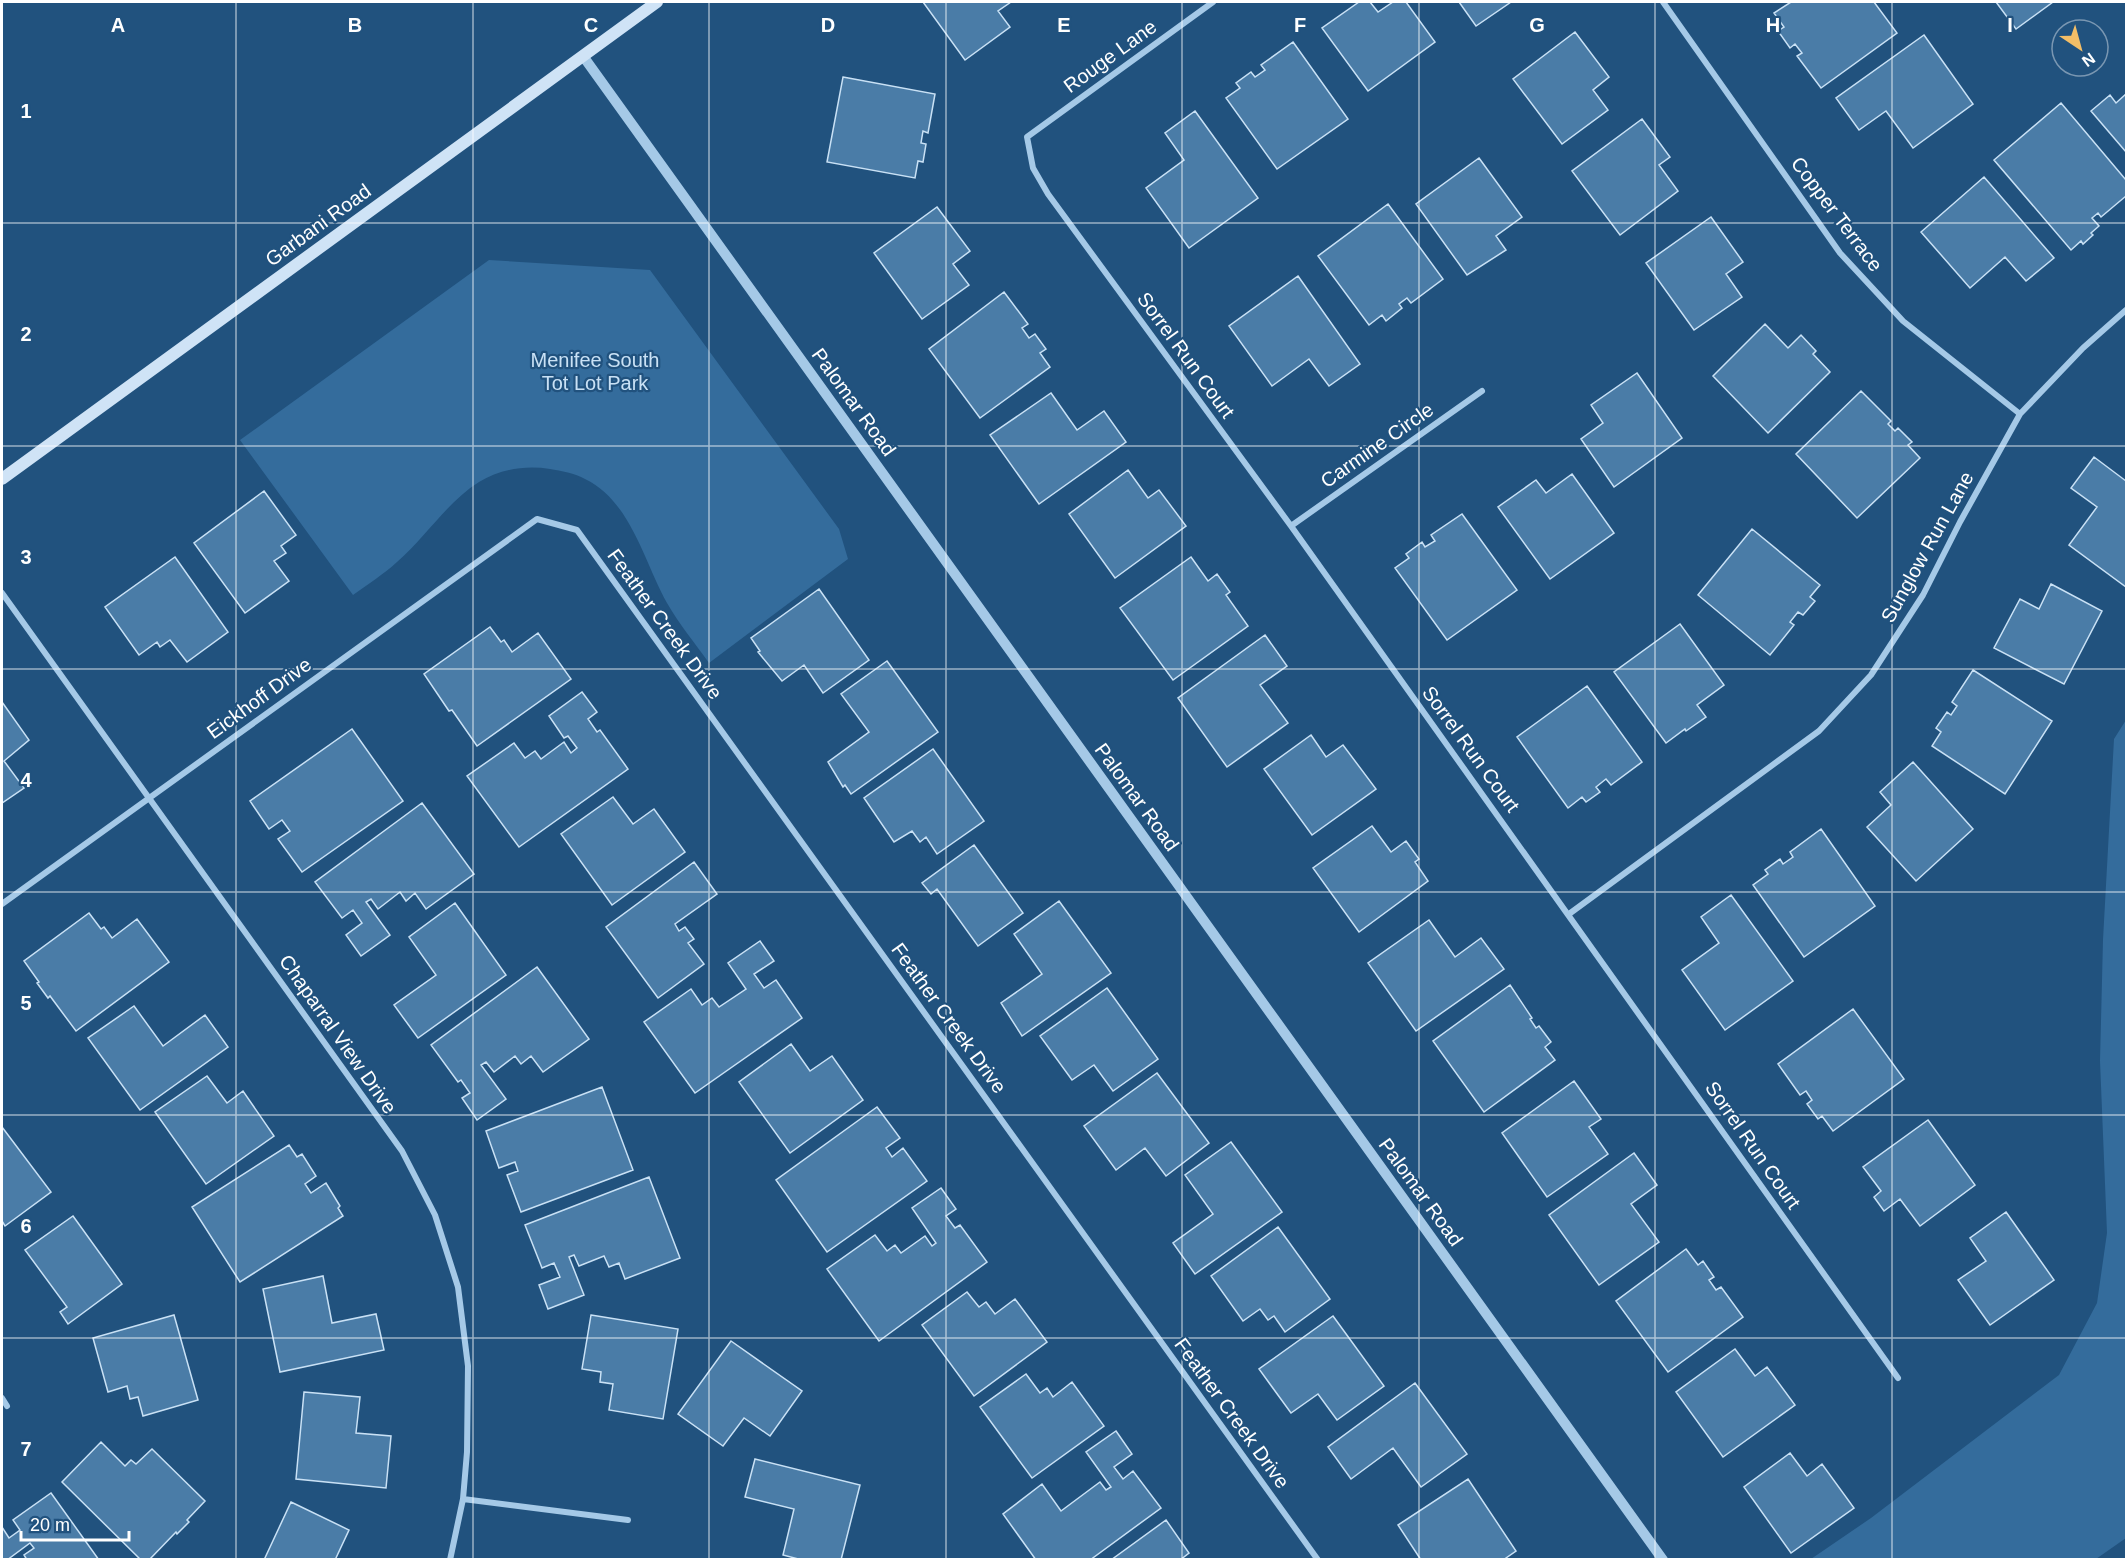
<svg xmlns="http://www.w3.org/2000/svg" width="2128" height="1561" viewBox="0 0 2128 1561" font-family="Helvetica,sans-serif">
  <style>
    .green { fill: #346c9c }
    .building { fill: #4a7ca7; stroke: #c9e1f5; stroke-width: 1.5 }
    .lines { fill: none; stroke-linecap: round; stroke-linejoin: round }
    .minor { stroke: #a5c9e7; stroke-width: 6 }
    .tertiary { stroke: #a5c9e7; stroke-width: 10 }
    .secondary { stroke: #cfe3f6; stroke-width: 12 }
    .grid { fill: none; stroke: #fff; stroke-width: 1.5; stroke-opacity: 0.55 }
    .labels { text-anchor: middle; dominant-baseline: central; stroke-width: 4.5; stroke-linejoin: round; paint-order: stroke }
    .street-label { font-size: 20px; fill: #fff; stroke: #21527e }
    .park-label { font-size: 20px; fill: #c9e1f5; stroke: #21527e }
    .grid-label { font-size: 20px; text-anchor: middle; font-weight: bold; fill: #fff; stroke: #21527e; stroke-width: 4.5; stroke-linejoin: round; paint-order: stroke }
  </style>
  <rect width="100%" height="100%" fill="#21527e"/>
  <path class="green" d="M489,260L650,270L839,529L848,559L709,663C695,643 679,624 667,603C644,562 631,501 585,479C575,473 561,471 550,469C526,465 500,469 479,482C447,502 426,537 397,562C384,574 368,584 353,595L240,440Z
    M2126,720V1538L2096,1559H1811L1871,1518L2059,1375L2097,1303L2107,1233L2100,1061L2103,940L2114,739Z"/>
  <path class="building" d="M923,2H1011L998,11L1010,27L965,60Z
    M1359,2H1370L1378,12L1393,2H1406L1435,42L1368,91L1322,28Z
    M1459,2H1511L1476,26Z
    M1791,2H1874L1897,33L1821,88L1797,56L1802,53L1795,44L1790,48L1778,31L1784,27L1774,13Z
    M1996,2H2053L2016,29Z
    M1575,32L1609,77L1593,90L1608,110L1562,144L1513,79Z
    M1924,35L1973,104L1913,148L1886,111L1859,130L1836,98Z
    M1293,42L1348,119L1277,169L1226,98L1240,88L1236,83L1251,72L1255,77L1265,70L1261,65Z
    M843,77L935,94L928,133L923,131L921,143L926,144L923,162L918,161L915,178L827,162Z
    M2126,94V152L2091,111L2110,95L2116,103Z
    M2061,103L2126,180V196L2101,217L2098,213L2092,218L2099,226L2091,233L2093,235L2083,244L2081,241L2071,250L1994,160Z
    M1195,111L1258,198L1189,248L1146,188L1184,160L1165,133Z
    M1642,119L1670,157L1659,165L1678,191L1620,235L1572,171Z
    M1479,158L1522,217L1496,236L1506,250L1467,275L1416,204Z
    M1984,177L2054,258L2026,281L2005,257L1970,288L1921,232Z
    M1388,204L1443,279L1411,303L1407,298L1399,304L1402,308L1386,321L1382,315L1369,325L1318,256Z
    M937,207L970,251L953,264L969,285L922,319L874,253Z
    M1711,217L1743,262L1726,274L1742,297L1694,330L1646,263Z
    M1298,276L1360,364L1329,386L1309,359L1272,386L1229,326Z
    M1004,292L1028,324L1022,328L1029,338L1035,334L1046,349L1040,353L1050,367L980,418L929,349Z
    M1765,324L1788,348L1801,335L1816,351L1813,354L1830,372L1768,433L1713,376Z
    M1637,373L1682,438L1614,487L1581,439L1603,423L1591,405Z
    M1861,391L1891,421L1888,424L1895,431L1898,428L1912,442L1908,445L1920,458L1857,518L1796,454Z
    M1051,393L1077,430L1104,411L1126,442L1039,504L990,435Z
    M2094,457L2126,481V587L2069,545L2097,507L2071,488Z
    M1128,470L1148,498L1159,490L1186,526L1115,578L1069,514Z
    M1572,474L1614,533L1550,579L1498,507L1536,480L1546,493Z
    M264,491L296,535L281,546L286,553L274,561L289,581L245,613L194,543Z
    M1462,514L1517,590L1447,640L1395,568L1409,558L1406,554L1422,542L1425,547L1435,541L1431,535Z
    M1752,529L1820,585L1810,597L1815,601L1803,615L1798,612L1790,622L1794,625L1770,655L1698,595Z
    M175,557L228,632L187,662L170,640L160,647L157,642L139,655L105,607Z
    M1191,557L1208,581L1217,574L1230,592L1226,595L1248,626L1173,680L1120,608Z
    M2051,584L2102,611L2064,684L1994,648L2020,599L2039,609Z
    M819,589L869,660L823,693L804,665L782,681L758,652L760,651L751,638Z
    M1680,624L1724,685L1697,705L1706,717L1686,731L1685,729L1666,743L1614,672Z
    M490,627L501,642L504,640L512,652L538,633L571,679L477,746L452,710L449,711L424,674Z
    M1265,635L1287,666L1260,685L1288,723L1227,767L1178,698Z
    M887,661L938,732L851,794L845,785L843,787L828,762L869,732L841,694Z
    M1973,670L2052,721L2005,794L1932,746L1941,732L1936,728L1947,712L1951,715L1957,706L1952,702Z
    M1587,686L1642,762L1611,785L1606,779L1596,787L1600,792L1586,802L1582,797L1568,808L1517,737Z
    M582,692L597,712L588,719L597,732L600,730L628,769L519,847L467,776L514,743L525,758L535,751L541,759L564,742L571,753L577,748L568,736L564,738L549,716Z
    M2,702L29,740L4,761L24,788L2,803Z
    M352,729L403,801L302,872L278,839L290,831L282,820L269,829L250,801Z
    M1311,735L1326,757L1343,745L1376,789L1312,835L1264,769Z
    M933,749L984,821L937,854L926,837L920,842L912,831L894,842L864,798Z
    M1913,762L1973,829L1916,881L1867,827L1891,805L1880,792Z
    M613,797L633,824L654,809L685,852L612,905L561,834Z
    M422,803L474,874L426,909L415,893L406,901L400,892L378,909L371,899L366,902L390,935L361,956L346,935L362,923L353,910L342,918L315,882Z
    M1372,826L1391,852L1406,841L1419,859L1415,862L1428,881L1359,932L1313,868Z
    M1821,829L1875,906L1804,957L1753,885L1768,874L1765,870L1780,859L1783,864L1793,857L1790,852Z
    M974,845L1023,913L978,946L937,889L931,894L922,883Z
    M694,862L717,894L675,924L679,931L685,927L694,939L688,943L704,964L658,998L606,927Z
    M1731,895L1793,981L1725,1030L1682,970L1719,943L1701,917Z
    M1059,901L1111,973L1022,1036L1001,1003L1042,974L1014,934Z
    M455,903L506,975L418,1038L394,1005L436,975L409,937Z
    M89,913L101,929L104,927L112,938L137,919L169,962L76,1031L50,996L48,998L37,983L39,982L24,961Z
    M1429,920L1455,957L1481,938L1504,969L1416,1031L1368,963Z
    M760,941L774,961L754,974L764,988L776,980L802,1018L695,1093L644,1022L691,989L702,1005L712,998L719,1007L746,989L728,963Z
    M537,967L589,1039L543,1072L531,1056L521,1064L515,1056L494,1072L486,1062L481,1065L506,1099L477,1120L462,1098L470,1093L461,1080L458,1082L431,1045Z
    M1510,985L1532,1018L1530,1019L1536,1028L1539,1026L1551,1042L1545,1047L1555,1060L1484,1112L1433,1041Z
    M1107,988L1158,1059L1113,1091L1094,1065L1072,1080L1040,1036Z
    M134,1006L163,1046L205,1015L228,1047L140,1110L88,1038Z
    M1853,1009L1904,1079L1833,1131L1822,1116L1818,1119L1807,1104L1812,1100L1806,1091L1800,1095L1778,1064Z
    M791,1044L810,1071L832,1056L863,1100L790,1153L739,1082Z
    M1157,1073L1209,1143L1166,1176L1145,1148L1116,1170L1084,1126Z
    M207,1076L227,1103L243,1091L274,1136L206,1184L155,1112Z
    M1574,1081L1601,1119L1589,1127L1608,1154L1547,1197L1502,1133Z
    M602,1087L633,1170L521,1212L507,1175L518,1171L515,1162L499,1168L486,1131Z
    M877,1107L900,1138L886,1148L892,1157L903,1148L927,1181L827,1252L776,1180Z
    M1928,1120L1975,1185L1920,1226L1900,1199L1884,1211L1874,1197L1881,1191L1863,1167Z
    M2,1127L51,1192L5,1226L2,1221Z
    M1231,1142L1282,1212L1195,1274L1173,1243L1213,1214L1185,1175Z
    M289,1145L297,1157L302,1154L316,1176L305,1184L311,1193L326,1183L340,1206L338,1208L343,1216L240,1282L192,1207Z
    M1634,1153L1657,1185L1631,1204L1659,1242L1599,1285L1549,1215Z
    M649,1177L680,1258L625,1279L619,1263L609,1267L604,1256L579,1266L574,1255L569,1257L584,1295L548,1309L539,1285L560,1277L554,1263L542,1268L525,1225Z
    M941,1188L956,1209L946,1216L955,1228L960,1225L987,1262L879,1341L827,1269L875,1235L887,1251L895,1245L901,1253L925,1236L932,1246L936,1243L912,1208Z
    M2006,1212L2054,1280L1990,1325L1958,1280L1986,1261L1970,1238Z
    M73,1216L122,1284L68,1324L60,1312L67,1307L25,1250Z
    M1278,1227L1330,1299L1285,1332L1274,1316L1268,1320L1260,1309L1243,1321L1211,1276Z
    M1686,1249L1698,1265L1703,1261L1714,1277L1709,1280L1716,1290L1721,1287L1743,1317L1668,1372L1616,1301Z
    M323,1276L332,1323L376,1314L384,1350L280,1372L263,1289Z
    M967,1292L979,1307L986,1302L995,1314L1015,1299L1047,1342L974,1396L922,1325Z
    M174,1315L198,1400L143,1416L138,1397L130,1399L127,1386L108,1392L93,1338Z
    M591,1315L678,1329L663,1419L609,1410L613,1384L600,1382L601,1372L582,1369Z
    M1333,1316L1384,1386L1337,1420L1318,1394L1291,1413L1259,1369Z
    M731,1341L802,1391L770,1436L744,1418L723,1446L678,1414Z
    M1735,1349L1755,1376L1767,1367L1795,1405L1723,1457L1676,1392Z
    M1026,1374L1040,1393L1047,1388L1053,1397L1072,1382L1104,1426L1032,1478L980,1407Z
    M1415,1383L1467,1454L1421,1487L1393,1448L1351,1479L1328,1447Z
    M304,1392L360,1397L356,1433L391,1436L386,1488L296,1479Z
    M1116,1431L1132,1454L1114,1467L1123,1479L1133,1471L1161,1508L1090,1560H1036L1003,1514L1042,1484L1061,1511L1100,1482L1106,1490L1111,1487L1086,1452Z
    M101,1442L125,1466L131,1460L136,1464L152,1449L205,1501L187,1520L189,1522L177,1534L176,1532L149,1560H141L62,1482Z
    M1790,1453L1807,1476L1822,1464L1854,1508L1791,1553L1744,1487Z
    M755,1459L860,1485L841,1560H802L783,1555L794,1509L745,1497Z
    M1468,1479L1516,1551L1503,1560H1421L1398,1525Z
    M51,1493L99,1560H27L24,1555L34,1548L30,1543L7,1560H2V1527L9,1538L20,1530L13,1520Z
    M291,1502L349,1530L335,1560H264Z
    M1166,1520L1189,1553L1180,1560H1111Z"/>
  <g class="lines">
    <path class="minor" d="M1213,2L1027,137L1033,168L1048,194L1291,526L1898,1378
      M1663,2L1840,253L1903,321L2020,414
      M1291,526L1482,391
      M2,593L402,1151L435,1215L458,1287L468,1366L467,1452L463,1499L450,1560
      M2,904L537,519L577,530L1318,1560
      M1569,914L1819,731L1871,675L1923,595L1960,522L2020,414L2083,348L2126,310
      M2,1398L7,1406
      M463,1499L628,1520"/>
    <path class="tertiary" d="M583,56L1663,1560"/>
    <path class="secondary" d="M2,479L657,2"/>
  </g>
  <path class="grid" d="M236,2V1560M473,2V1560M709,2V1560M946,2V1560M1182,2V1560M1419,2V1560M1655,2V1560M1892,2V1560M2,223H2126M2,446H2126M2,669H2126M2,892H2126M2,1115H2126M2,1338H2126"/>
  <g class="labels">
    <g class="street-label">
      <text transform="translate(1110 56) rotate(-36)">Rouge Lane</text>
      <text transform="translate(1837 214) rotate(53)">Copper Terrace</text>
      <text transform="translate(318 225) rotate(-36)">Garbani Road</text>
      <text transform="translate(1186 355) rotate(54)">Sorrel Run Court</text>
      <text transform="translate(854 402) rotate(54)">Palomar Road</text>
      <text transform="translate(1377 445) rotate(-35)">Carmine Circle</text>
      <text transform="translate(1927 547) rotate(-61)">Sunglow Run Lane</text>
      <text transform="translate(665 624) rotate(54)">Feather Creek Drive</text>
      <text transform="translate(259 698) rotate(-36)">Eickhoff Drive</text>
      <text transform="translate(1471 749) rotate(54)">Sorrel Run Court</text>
      <text transform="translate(1137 797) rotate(54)">Palomar Road</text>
      <text transform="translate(949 1018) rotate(54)">Feather Creek Drive</text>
      <text transform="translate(338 1034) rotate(55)">Chaparral View Drive</text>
      <text transform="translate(1753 1145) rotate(55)">Sorrel Run Court</text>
      <text transform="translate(1421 1192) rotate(54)">Palomar Road</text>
      <text transform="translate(1232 1413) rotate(54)">Feather Creek Drive</text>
    </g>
    <g class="park-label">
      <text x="595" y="360">Menifee South<tspan x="595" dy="23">Tot Lot Park</tspan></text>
    </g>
  </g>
  <g class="grid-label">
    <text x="118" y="32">A</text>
    <text x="355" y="32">B</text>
    <text x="591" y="32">C</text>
    <text x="828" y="32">D</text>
    <text x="1064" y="32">E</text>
    <text x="1300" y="32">F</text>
    <text x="1537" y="32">G</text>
    <text x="1773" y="32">H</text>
    <text x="2010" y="32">I</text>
    <text x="26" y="118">1</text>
    <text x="26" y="341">2</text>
    <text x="26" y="564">3</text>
    <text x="26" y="787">4</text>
    <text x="26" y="1010">5</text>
    <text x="26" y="1233">6</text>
    <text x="26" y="1456">7</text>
  </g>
  <rect width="2128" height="1561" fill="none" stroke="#ffffff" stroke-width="6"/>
  <g transform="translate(2080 48) rotate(144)"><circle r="28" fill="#21527e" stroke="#7a97b2" stroke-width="1.5"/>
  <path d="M0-4.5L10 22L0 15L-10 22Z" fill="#f3be67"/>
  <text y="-9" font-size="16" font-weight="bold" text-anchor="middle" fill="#ffffff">N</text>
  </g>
  <path d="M21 1531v9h108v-9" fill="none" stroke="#ffffff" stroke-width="3"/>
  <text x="30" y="1531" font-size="18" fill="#ffffff" stroke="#21527e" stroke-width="4.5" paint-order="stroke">20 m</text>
</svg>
